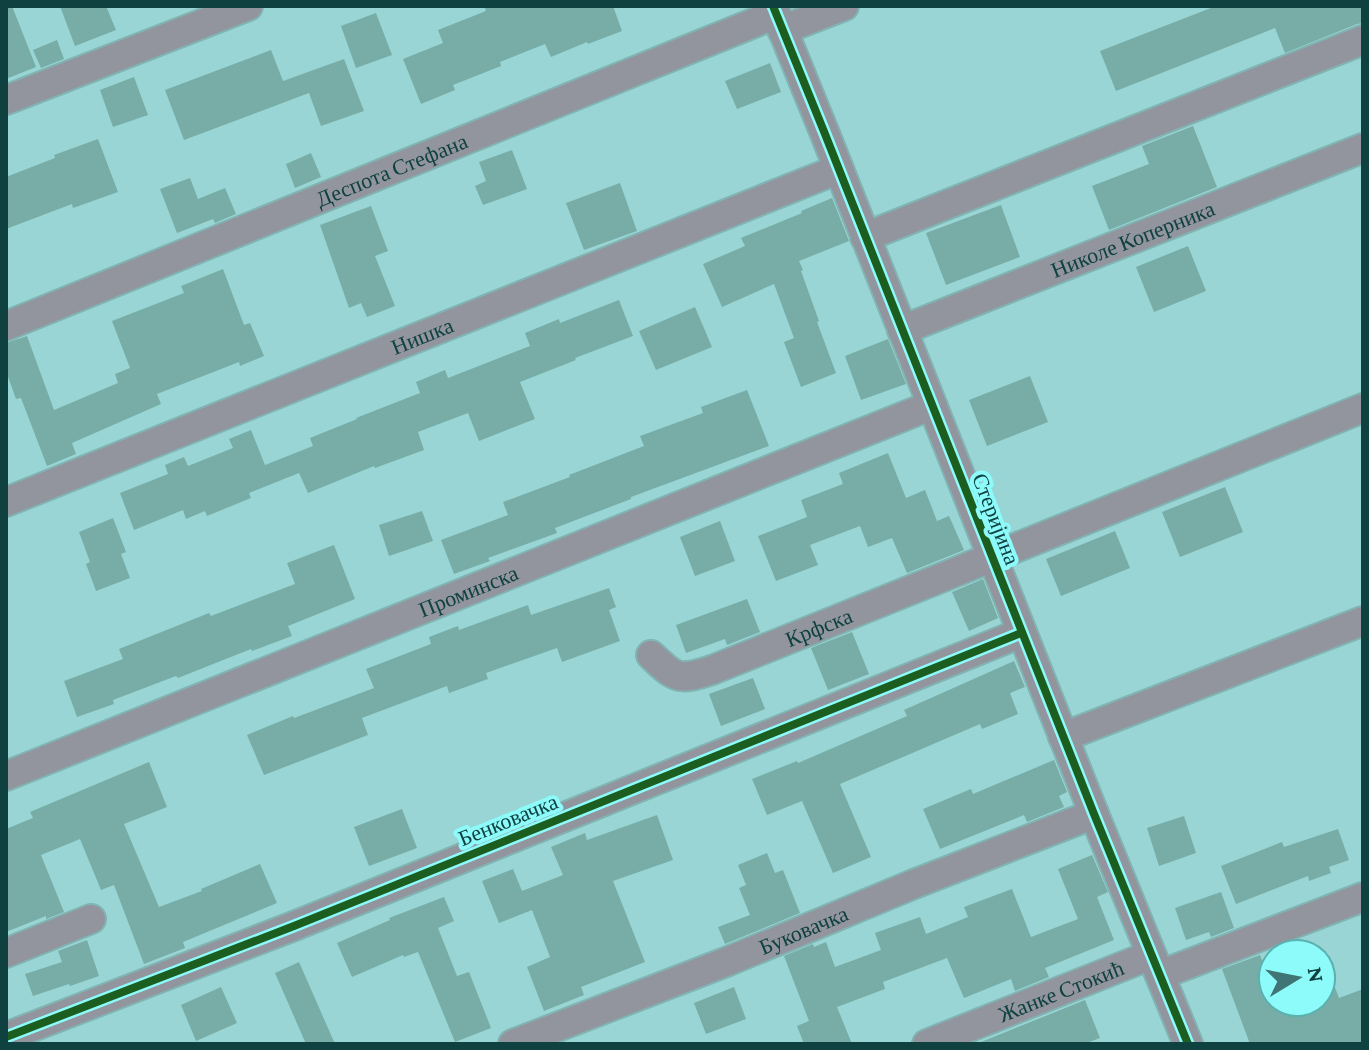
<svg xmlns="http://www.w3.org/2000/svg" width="1369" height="1050" viewBox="0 0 1369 1050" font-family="'Crimson Pro',serif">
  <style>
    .building { fill: #78ada7 }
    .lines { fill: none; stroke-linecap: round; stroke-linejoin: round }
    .minor-casing { stroke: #81b3b2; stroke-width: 32 }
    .minor { stroke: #92949e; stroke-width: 28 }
    .cycleway-casing { stroke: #8dfbfa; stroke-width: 13 }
    .cycleway { stroke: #1b5e20; stroke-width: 8 }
    .labels { text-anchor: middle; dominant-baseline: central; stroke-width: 8; stroke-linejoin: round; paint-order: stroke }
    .street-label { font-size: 22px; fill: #0f4140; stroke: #8dfbfa }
  </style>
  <rect width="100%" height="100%" fill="#98d5d4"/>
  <path class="building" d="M6,6H12L36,67L6,79Z
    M60,6H106L116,30L75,46Z
    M484,6H613L622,31L588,44L587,42L551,57L545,44L500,62L501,66L453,85L455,90L421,104L403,59L443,43L438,30L486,11Z
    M1216,6H1363V23L1357,24L1285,53L1275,28L1116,91L1100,51Z
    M376,13L392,55L356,68L341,26Z
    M57,40L64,59L41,68L33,50Z
    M271,50L283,81L344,59L364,111L321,126L309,93L184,140L165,90Z
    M770,63L781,92L737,109L725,81Z
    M134,77L148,115L113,127L100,90Z
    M1193,126L1217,187L1109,230L1092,186L1149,164L1142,146Z
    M98,139L118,192L73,208L72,204L6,229V177L55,158L54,155Z
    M512,150L527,189L483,205L475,186L486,181L479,162Z
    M311,153L321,177L295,188L286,164Z
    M190,178L198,199L225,188L236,214L215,223L213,219L177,233L160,189Z
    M620,183L637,231L584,250L566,203Z
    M832,198L849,241L799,261L803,270L801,271L819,321L817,322L836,373L801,387L784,342L794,338L774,284L722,307L703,264L745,246L741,238L802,213L801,211Z
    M1001,205L1020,257L946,285L926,233Z
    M371,206L388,251L375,256L395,306L367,317L361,303L349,308L320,225Z
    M1188,246L1206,291L1154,312L1136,267Z
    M223,269L244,325L250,323L264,356L240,366L239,362L157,394L161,404L72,443L76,454L47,466L21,398L16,399L6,371V343L27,336L54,410L118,383L115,374L130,368L112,321L184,293L181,286Z
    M619,300L633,336L575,358L576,360L520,382L535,419L479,441L468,413L418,432L424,450L375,468L374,466L308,493L299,473L249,493L251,498L207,516L205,511L186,519L183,510L134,530L120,493L168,474L165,465L184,457L188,466L233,448L229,439L251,430L265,465L313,446L310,438L357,419L356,418L420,393L416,382L445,370L448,378L530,346L525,333L559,319L560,323Z
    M695,307L712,347L656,370L639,331Z
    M888,339L906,384L861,400L845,356Z
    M1030,376L1048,422L987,446L969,400Z
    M747,390L769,446L631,497V499L555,528L557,533L488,558L490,561L454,574L441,540L508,515L503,502L570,477L569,475L644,446L640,436L703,413L701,407Z
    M888,453L906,498L925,490L937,521L949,516L964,550L907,573L892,538L868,547L860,526L810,545L818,565L776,581L758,536L807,517L801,500L843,484L839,473Z
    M1225,487L1243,532L1180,557L1162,512Z
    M422,511L433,541L389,556L379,525Z
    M113,518L126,552L121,554L130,578L96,591L86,564L90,562L79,532Z
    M720,521L735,561L695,576L680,537Z
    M1115,531L1130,568L1061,596L1046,559Z
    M334,545L355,599L288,626L292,636L252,651L251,649L178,678L176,676L113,700L114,704L77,717L64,681L123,659L119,649L209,613L211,616L295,584L287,563Z
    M983,579L998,618L969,631L952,592Z
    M609,588L616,607L609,610L620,641L562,662L557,648L486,673L488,679L449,693L447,686L362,718L368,735L264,775L247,735L293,716L294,718L374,688L366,669L431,644L429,637L458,626L459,630L528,605L531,615Z
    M747,599L760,632L727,645L725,639L686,653L676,625Z
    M852,632L869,674L828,690L811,648Z
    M1014,661L1025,687L1010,693L1018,714L982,729L980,724L840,784L871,857L833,873L802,801L767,815L752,779L797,761L798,763L907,716L904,710Z
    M753,678L765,709L721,726L709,694Z
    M1054,760L1067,792L1059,796L1064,807L1027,822L1024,815L940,849L923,809L971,789L973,794Z
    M149,762L167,807L124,824L159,907L202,891L201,889L260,864L277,903L183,942L185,948L144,964L114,885L101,890L80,839L41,855L64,912L46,919V916L6,932V829L33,818L30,812Z
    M402,809L417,848L369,866L354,827Z
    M657,815L673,860L613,881L645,962L581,987L584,995L544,1011L527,967L550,957L532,910L499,923L482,881L513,869L522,891L563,875L551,847L585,833L587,840Z
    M1184,816L1196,853L1159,866L1147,828Z
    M1338,829L1349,860L1329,867L1331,873L1309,881L1308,876L1236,904L1221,866L1282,842L1284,847Z
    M767,853L775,873L783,870L800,913L725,944L718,927L750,915L739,888L746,885L738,865Z
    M1092,855L1108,892L1097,897L1114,940L1045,968L1049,977L1015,991L1011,979L964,998L947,958L883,982L885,989L837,1007L852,1044H804L797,1026L809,1021L784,956L813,944L814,947L826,942L835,967L881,950L875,933L920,917L926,934L968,917L964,907L1012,889L1031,937L1078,919L1058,869Z
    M1221,892L1234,928L1211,937L1209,932L1186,940L1175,908Z
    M444,897L454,921L438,928L457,976L469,972L491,1028L455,1042L418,952L404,957L403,955L352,977L337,943L390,920L389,918Z
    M87,940L99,976L70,986L69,984L33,996L25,974L62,962L58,951Z
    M1260,955L1273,990V1002H1321V957L1323,956L1339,998L1363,989V1044H1250L1222,969Z
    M299,962L335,1044H306L275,973Z
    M221,987L237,1023L196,1041L181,1005Z
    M734,987L746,1019L706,1034L694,1003Z
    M1085,1000L1100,1038L1084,1044H976Z"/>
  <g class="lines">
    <defs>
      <g id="minor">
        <path d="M773,6L825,134L1094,814L1188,1044"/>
        <path d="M782,30L844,6"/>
        <path d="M6,100L248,6"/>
        <path d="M865,237L1363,40"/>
        <path id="s1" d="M6,326L776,14"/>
        <path id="s2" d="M902,330L1363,148"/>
        <path id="s3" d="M6,502L839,169"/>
        <path id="s4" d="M651,655C676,679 678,681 712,670L1363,408"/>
        <path d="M1063,737L1363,621"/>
        <path id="s5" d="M6,776L932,405"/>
        <path d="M6,953L91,919"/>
        <path d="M1160,975L1363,897"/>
        <path d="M6,1037L294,926L1021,633"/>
        <path id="s6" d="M513,1044L726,962L914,884L1094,814"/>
        <path id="s7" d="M927,1044L1151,955"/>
      </g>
    </defs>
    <use href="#minor" class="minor-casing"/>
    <use href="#minor" class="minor"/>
    <defs>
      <path id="cycleway" d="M773,6L825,134L1094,814L1188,1044
        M6,1037L294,926L1021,633"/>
    </defs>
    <use href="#cycleway" class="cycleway-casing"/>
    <use href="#cycleway" class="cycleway"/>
  </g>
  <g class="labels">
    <g class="street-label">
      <text stroke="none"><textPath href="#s1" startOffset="416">Деспота Стефана</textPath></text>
      <text stroke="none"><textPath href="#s2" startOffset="248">Николе Коперника</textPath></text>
      <text stroke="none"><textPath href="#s3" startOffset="448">Нишка</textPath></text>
      <text transform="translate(996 519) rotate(69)">Стеријина</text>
      <text stroke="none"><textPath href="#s5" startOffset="498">Проминска</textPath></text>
      <text stroke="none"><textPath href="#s4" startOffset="184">Крфска</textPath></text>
      <text transform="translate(508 820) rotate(-22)">Бенковачка</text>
      <text stroke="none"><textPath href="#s6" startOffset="312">Буковачка</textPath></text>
      <text stroke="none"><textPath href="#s7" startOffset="144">Жанке Стокић</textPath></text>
    </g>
  </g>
  <rect width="1369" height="1050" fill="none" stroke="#0f4140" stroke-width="16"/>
  <g transform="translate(1297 978) rotate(80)"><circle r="38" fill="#8dfbfa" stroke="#5bb1b0" stroke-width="2"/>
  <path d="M0-6L14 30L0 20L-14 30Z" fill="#3f7574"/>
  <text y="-12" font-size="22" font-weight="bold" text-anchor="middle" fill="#0f4140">N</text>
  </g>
</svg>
